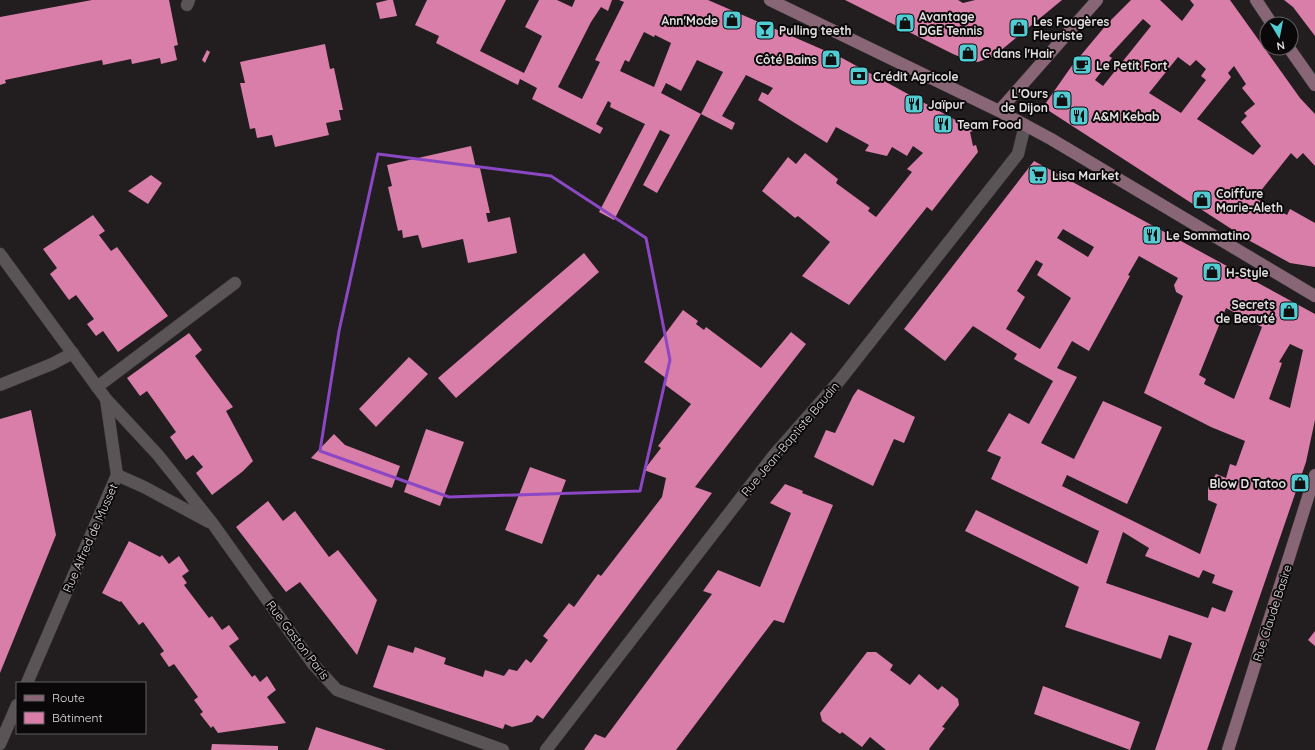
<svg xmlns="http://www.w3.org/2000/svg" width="1315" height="750" viewBox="0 0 1315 750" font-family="Quicksand,sans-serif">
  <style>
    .building { fill: #d97da9; fill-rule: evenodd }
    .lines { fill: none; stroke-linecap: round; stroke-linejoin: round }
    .lane-casing { stroke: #3c3739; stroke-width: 13 }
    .street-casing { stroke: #3c3739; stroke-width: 13 }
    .secondary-casing { stroke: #3c3739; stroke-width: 13 }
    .lane { stroke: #5a5456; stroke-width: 12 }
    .street { stroke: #5a5456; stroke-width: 12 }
    .secondary { stroke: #896676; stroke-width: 12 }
    .marked { fill: none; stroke: #8b47c4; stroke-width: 3; stroke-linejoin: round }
    .labels { text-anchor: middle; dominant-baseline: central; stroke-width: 4; stroke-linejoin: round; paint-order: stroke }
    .poi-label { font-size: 12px; font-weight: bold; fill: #e4e0e1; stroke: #0a0809; text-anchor: start }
    .street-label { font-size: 12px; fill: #e4e0e1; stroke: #0a0809 }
  </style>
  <rect width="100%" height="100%" fill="#221d1f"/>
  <path class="building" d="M92,0H169L178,45L174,46L177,60L161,64L160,58L132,64L131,59L103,65L102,60L5,80L6,83L0,85V17Z
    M388,0H393L397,16L380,19L376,3Z
    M427,0H506L480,51L524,73L542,36L525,27L539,0H557L572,7L575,0H612L608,11L601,7L591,22L558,87L582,99L600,62L595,60L624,2L619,0H708L842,58L972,129L973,131L970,132L973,146L976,145L978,152L932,211L927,207L849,305L802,276L830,242L798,216L795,218L762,191L788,157L796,164L805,153L838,179L836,183L870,208L868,211L876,217L912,172L907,169L923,153L913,146L907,156L892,147L887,156L865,151L869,145L836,127L827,143L758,100L762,92L768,95L773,88L746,75L722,116L735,123L732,130L701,114L723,72L697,60L681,91L666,83L661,93L701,114L657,193L643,185L670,135L660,130L614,220L599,212L645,124L610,107L611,103L608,101L596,124L603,128L600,134L532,99L537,88L520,79L518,85L436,43L439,36L415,25ZM644,32L654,37L655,35L671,43L654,87L620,71L625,60L629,62Z
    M845,0H958L963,3L975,0H1062L994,56L978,62L965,59L953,54Z
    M1131,0H1160L1182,21L1194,5L1190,0H1230L1300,98L1315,114V166L1303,153L1297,159L1291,153L1255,198L1287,215L1290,209L1315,223V267L1290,263L1250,241L1043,107L1071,67L1107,24ZM1143,19L1151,26L1103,86L1095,80L1112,58L1109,56ZM1178,57L1190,66L1196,60L1206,69L1201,76L1206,80L1181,113L1149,93ZM1234,66L1246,84L1242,88L1255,104L1244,113L1247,116L1241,122L1261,146L1253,155L1197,119L1231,77L1228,73Z
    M1284,0H1315V36L1293,7Z
    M325,44L330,69L334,68L343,110H339L341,120L326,123L329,135L275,147L272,135L257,138L255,128L250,129L240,83H245L240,62Z
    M207,50L210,52L205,63L202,60Z
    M471,146L476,168H480L490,213H486L488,222L510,217L517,253L468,263L463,239L422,248L418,235L403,238L402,230L398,231L388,187L392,186L387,165Z
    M1034,161L1315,314V420L1306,462L1207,750H1155L1192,643L1169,635L1161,659L1065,627L1079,587L965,531L976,510L1087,564L1099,531L991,479L1001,457L987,451L1009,413L1029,424L1053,381L1014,359L1017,354L973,326L945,361L904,329ZM1063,229L1094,247L1088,257L1057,238ZM1139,256L1178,278L1174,285L1176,292L1183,296L1144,393L1211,427L1245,441L1236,466L1230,464L1226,478L1216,474L1208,487V500L1217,504L1200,554L1062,486L1067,475L1127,504L1162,427L1103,401L1074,459L1041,443L1077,377L1057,368L1072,341L1089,351L1130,276L1128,275ZM1036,260L1043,264L1037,275L1071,298L1040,349L1006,329L1025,297L1017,291ZM1226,308L1262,327L1234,399L1204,384L1206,379L1199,375ZM1290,344L1303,350L1290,408L1269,399L1282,363L1279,362ZM1123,532L1149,548L1145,556L1199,578L1203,570L1215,575L1212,583L1233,591L1225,612L1212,607L1208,618L1106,583Z
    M151,175L162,183L148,204L128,191Z
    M93,215L105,231L99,235L111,251L117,247L168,316L118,352L103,331L96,336L87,324L94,319L76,295L69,300L50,274L57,268L43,249Z
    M584,253L599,272L456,398L438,378Z
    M683,310L698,321L696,324L704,330L706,327L761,368L791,332L806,344L695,487L712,493L543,719L537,715L532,722L512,727L505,724L503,729L373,687L388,645L413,653L415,647L446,658L444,664L483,677L485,670L504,676L509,669L517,671L526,659L531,663L548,640L543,636L569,603L574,607L598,574L601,576L662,497L666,478L644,470L661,448L658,446L691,404L664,384L667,379L644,362Z
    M189,333L202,350L195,356L233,407L226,411L253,461L242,472L212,495L196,473L203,467L193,455L186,460L170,437L176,432L147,391L140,396L127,378Z
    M409,357L428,374L376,427L359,409Z
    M858,389L915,417L904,443L894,439L873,486L814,457L826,430L835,433L853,396Z
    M31,410L56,535L0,673V419Z
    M426,429L464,442L440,506L404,492Z
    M334,434L345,445L400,466L392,488L311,458Z
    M530,467L566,480L542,544L505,530Z
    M785,484L803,491L802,493L833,505L784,623L774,620L676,750H584L595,734L605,738L712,594L703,591L718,570L760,587L791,513L770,503Z
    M268,501L283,521L295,511L329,557L338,550L377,600L357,655L300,582L286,592L236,527Z
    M129,541L160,557L162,555L169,564L179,556L189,571L182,576L187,583L184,585L209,618L212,616L222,630L229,625L239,639L229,646L252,677L255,675L260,682L267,676L276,690L267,697L286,723L218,733L213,726L211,728L200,714L203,712L194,700L198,697L174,664L169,667L160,654L164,651L143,622L139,625L121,601L120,602L102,593Z
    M1315,631V646L1308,640Z
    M867,652H876L893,665L890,670L910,685L919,674L938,690L942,686L958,699L959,705L942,727L945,728L929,749L930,750H886L870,737L862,747L842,732L840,734L822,721L820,713Z
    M1043,686L1140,722L1130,750L1034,714Z
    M316,727L386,750H308Z
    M212,744L278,746V750H211Z"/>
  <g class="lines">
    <defs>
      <path id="lane" d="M187,5L189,0
        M0,385L52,364L73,353
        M97,387L235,283"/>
      <path id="street" d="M0,254L106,399L117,475L27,683
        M106,399L158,455L213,524L313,664L337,690L503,750
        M117,475L144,487L209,522
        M0,744L17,705
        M546,750L774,455L840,380L1018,154L1025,125"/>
      <path id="secondary" d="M770,0L999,111L1051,139L1315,296
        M1256,0L1272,24
        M1289,48L1315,85
        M999,111L1097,0
        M1228,750L1315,475"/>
    </defs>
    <use href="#lane" class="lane-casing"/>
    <use href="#street" class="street-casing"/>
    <use href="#secondary" class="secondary-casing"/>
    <use href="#lane" class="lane"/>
    <use href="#street" class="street"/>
    <use href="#secondary" class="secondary"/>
  </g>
  <path class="marked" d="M378,154L551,176L646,238L670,360L640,491L449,497L320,451L339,331Z"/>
  <defs>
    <symbol id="shop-square" viewBox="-11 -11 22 22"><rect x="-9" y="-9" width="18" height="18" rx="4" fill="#51ccd3" stroke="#0a0809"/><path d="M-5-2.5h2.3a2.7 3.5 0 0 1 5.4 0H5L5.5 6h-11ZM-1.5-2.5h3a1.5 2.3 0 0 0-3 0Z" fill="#111"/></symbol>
    <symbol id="bar-square" viewBox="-11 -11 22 22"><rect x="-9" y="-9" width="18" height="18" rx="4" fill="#51ccd3" stroke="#0a0809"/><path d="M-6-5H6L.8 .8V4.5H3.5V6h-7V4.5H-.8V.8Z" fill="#111"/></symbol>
    <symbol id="cafe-square" viewBox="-11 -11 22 22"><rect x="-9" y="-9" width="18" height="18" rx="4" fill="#51ccd3" stroke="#0a0809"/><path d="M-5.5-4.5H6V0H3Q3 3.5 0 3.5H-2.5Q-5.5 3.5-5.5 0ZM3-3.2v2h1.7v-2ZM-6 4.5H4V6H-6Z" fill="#111"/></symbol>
    <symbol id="bank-square" viewBox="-11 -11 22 22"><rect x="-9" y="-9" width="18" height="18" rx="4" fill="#51ccd3" stroke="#0a0809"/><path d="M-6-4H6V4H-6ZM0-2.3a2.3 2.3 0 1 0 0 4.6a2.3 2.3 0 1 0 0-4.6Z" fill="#111"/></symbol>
    <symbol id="restaurant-square" viewBox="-11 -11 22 22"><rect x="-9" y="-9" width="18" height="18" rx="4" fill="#51ccd3" stroke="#0a0809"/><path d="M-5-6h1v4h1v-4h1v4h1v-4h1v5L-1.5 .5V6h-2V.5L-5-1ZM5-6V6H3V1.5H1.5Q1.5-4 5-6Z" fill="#111"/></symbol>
    <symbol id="supermarket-square" viewBox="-11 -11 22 22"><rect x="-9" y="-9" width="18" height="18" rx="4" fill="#51ccd3" stroke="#0a0809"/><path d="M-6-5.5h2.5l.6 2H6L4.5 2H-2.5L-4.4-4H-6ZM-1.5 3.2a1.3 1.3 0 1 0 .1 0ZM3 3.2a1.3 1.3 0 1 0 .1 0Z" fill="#111"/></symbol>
  </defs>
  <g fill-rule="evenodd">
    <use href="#shop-square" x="721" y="9" width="22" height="22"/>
    <use href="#shop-square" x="894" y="12" width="22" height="22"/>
    <use href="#shop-square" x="1008" y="17" width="22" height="22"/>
    <use href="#bar-square" x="754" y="19" width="22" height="22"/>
    <use href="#shop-square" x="957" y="42" width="22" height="22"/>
    <use href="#shop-square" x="820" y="48" width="22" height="22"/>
    <use href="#cafe-square" x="1071" y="54" width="22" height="22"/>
    <use href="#bank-square" x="848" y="65" width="22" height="22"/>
    <use href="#shop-square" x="1051" y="89" width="22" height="22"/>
    <use href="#restaurant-square" x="903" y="93" width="22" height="22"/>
    <use href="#restaurant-square" x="1068" y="105" width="22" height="22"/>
    <use href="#restaurant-square" x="932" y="113" width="22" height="22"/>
    <use href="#supermarket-square" x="1027" y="164" width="22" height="22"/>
    <use href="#shop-square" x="1191" y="189" width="22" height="22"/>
    <use href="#restaurant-square" x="1141" y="224" width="22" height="22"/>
    <use href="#shop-square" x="1201" y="261" width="22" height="22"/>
    <use href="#shop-square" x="1278" y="300" width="22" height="22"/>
    <use href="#shop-square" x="1289" y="472" width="22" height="22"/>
  </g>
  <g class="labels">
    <g class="poi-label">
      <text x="919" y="16">Avantage<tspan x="919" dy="14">DGE Tennis</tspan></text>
      <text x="718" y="20" text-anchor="end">Ann'Mode</text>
      <text x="1033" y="21">Les Fougères<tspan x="1033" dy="14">Fleuriste</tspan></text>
      <text x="779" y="30">Pulling teeth</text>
      <text x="982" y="53">C dans l'Hair</text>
      <text x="817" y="59" text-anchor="end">Côté Bains</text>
      <text x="1096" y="65">Le Petit Fort</text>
      <text x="873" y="76">Crédit Agricole</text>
      <text x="1048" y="93" text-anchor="end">L'Ours<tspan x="1048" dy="14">de Dijon</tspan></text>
      <text x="928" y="104">Jaïpur</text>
      <text x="1093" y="116">A&amp;M Kebab</text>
      <text x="957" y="124">Team Food</text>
      <text x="1052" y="175">Lisa Market</text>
      <text x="1216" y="193">Coiffure<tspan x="1216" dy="14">Marie-Aleth</tspan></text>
      <text x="1166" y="235">Le Sommatino</text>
      <text x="1226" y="272">H-Style</text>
      <text x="1275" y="304" text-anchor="end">Secrets<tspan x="1275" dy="14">de Beauté</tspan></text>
      <text x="1286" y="483" text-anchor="end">Blow D Tatoo</text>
    </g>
    <g class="street-label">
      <text transform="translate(790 439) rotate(-50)">Rue Jean-Baptiste Baudin</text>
      <text transform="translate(90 538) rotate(-66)">Rue Alfred de Musset</text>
      <text transform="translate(1272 613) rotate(-72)">Rue Claude Basire</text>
      <text transform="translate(298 640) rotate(53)">Rue Gaston Paris</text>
    </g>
  </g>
  <rect x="16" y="682" width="130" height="52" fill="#0a0809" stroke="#615e5f"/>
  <rect x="24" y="695" width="20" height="6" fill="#896676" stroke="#615e5f"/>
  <text x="52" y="702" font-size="12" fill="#e4e0e1">Route</text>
  <rect x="24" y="712" width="20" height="12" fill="#d97da9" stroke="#615e5f"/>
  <text x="52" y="722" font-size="12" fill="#e4e0e1">Bâtiment</text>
  <g transform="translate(1279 36) rotate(170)"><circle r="19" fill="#0a0809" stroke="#615e5f"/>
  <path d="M0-3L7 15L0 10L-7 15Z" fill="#51ccd3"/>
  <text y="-6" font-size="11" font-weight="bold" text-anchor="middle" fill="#e4e0e1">N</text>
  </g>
</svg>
